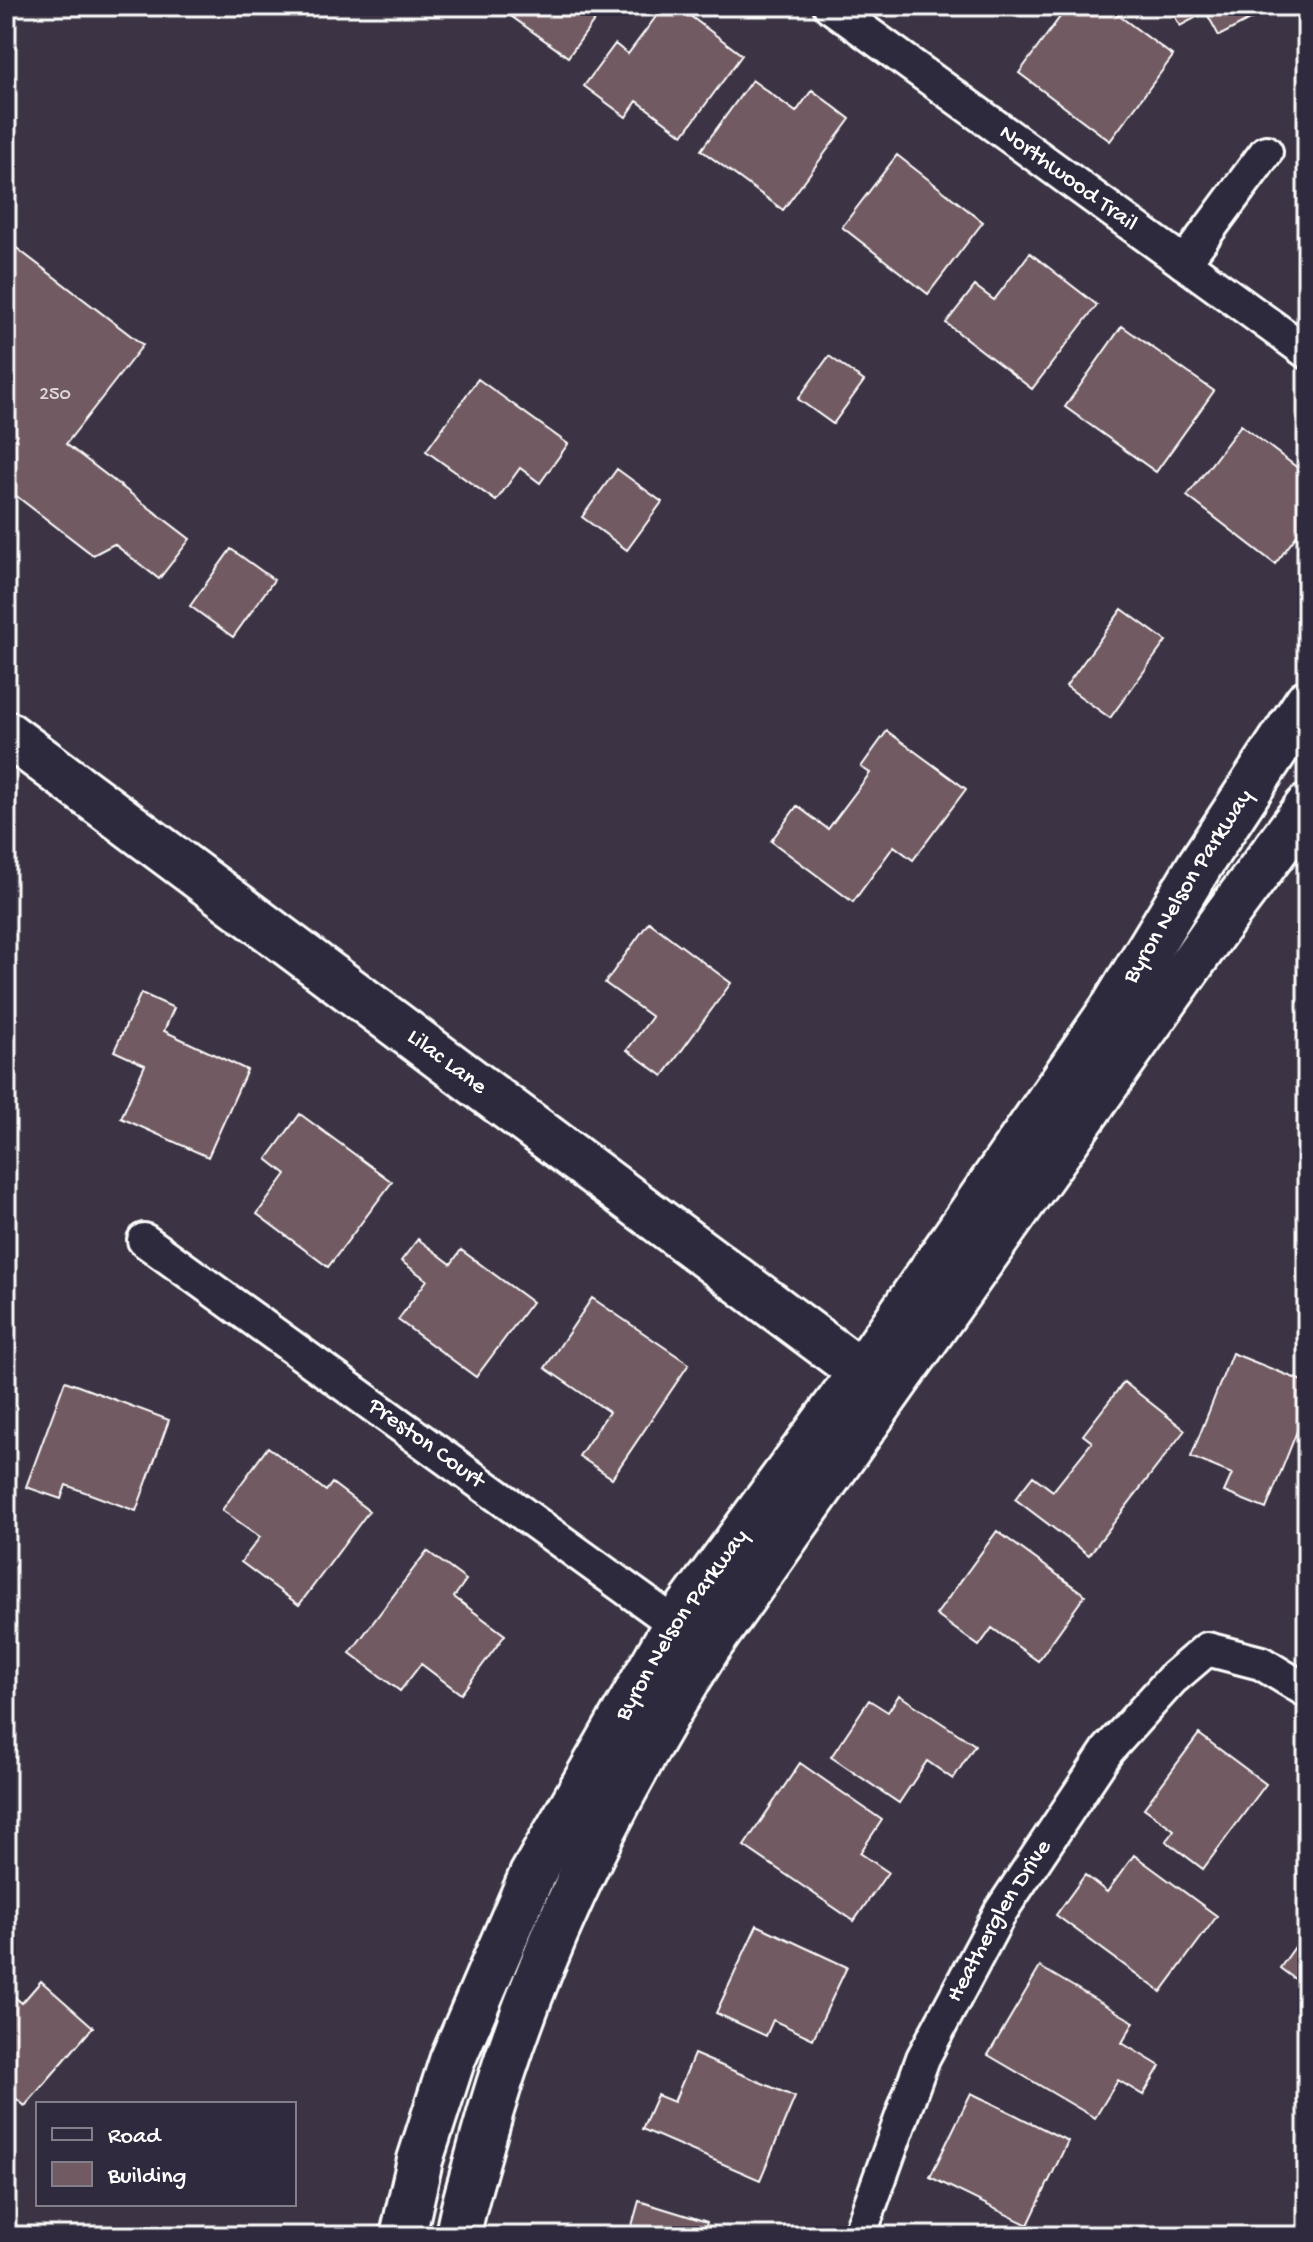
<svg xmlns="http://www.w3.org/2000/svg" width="1313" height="2242" viewBox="0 0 1313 2242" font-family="'Gochi Hand',sans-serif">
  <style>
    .building { fill: #725a62; stroke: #fff; stroke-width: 2 }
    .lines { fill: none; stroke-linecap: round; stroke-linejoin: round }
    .street-casing { stroke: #fff; stroke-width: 38 }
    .secondary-casing { stroke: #fff; stroke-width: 50 }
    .street { stroke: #2f2a3d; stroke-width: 32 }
    .secondary { stroke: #2f2a3d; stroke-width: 44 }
    .labels { text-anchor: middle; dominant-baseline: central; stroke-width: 6; stroke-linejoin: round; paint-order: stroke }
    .number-label { font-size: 20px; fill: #dcd6d8 }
    .street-label { font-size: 24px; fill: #fff; stroke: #2f2a3d }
  </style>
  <rect width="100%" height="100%" fill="#3c3444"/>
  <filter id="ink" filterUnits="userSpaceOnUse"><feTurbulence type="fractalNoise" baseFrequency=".0125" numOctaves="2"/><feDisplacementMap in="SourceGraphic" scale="16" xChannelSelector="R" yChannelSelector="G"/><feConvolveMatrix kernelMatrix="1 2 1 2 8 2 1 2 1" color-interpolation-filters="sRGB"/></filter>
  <g filter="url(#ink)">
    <path class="building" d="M497,6H605L568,57Z
      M664,6H677L742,55L683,135L637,101L626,117L584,86L615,44L628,54Z
      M1068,6H1106L1173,56L1110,141L1019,73Z
      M1169,6H1252L1257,16L1219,36L1206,12L1180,26Z
      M752,80L796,112L812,90L850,119L783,210L701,150Z
      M897,155L983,222L928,294L842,227Z
      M10,243L143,345L66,444L190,539L159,579L114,544L93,555L6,488V248Z
      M1030,253L1097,305L1032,389L946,323L975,286L994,300Z
      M1122,326L1214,391L1156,472L1065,407Z
      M829,356L864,381L833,424L798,399Z
      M478,379L568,444L540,483L520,468L496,501L426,451Z
      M1241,425L1307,475V522L1275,564L1187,496Z
      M617,469L662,502L627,550L582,517Z
      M231,549L274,580L233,637L190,606Z
      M1122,609L1166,641L1110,718L1066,686Z
      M887,731L966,789L913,860L894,846L853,902L771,841L797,806L828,829L870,773L861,767Z
      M649,922L731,983L663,1076L627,1050L652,1017L605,983Z
      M141,993L174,1008L164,1031L247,1070L208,1157L121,1118L145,1065L114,1051Z
      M300,1114L392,1182L328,1267L257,1214L286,1174L267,1159Z
      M418,1239L451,1264L461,1250L532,1302L476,1377L398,1320L427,1280L401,1261Z
      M592,1298L689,1364L612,1478L579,1456L609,1412L545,1368Z
      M1232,1353L1307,1383V1406L1266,1509L1224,1492L1232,1474L1191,1457Z
      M65,1381L169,1420L136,1511L66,1485L61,1499L26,1487Z
      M1124,1382L1185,1430L1089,1555L1015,1499L1033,1476L1053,1491L1092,1442L1083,1435Z
      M268,1447L326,1491L332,1483L369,1511L299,1605L241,1562L260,1537L222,1510Z
      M997,1531L1085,1595L1038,1661L992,1628L979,1646L936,1615Z
      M427,1551L466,1580L454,1597L505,1635L461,1694L421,1664L400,1691L350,1653Z
      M899,1695L975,1745L953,1779L927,1761L899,1803L831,1757L869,1700L888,1712Z
      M1199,1734L1266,1784L1203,1869L1166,1841L1174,1830L1144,1808Z
      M800,1763L882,1820L860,1853L888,1872L854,1921L744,1846Z
      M1134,1855L1217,1916L1161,1992L1056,1915L1085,1875L1107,1892Z
      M757,1925L847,1967L813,2039L773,2020L766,2036L716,2013Z
      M1307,1930V1988L1280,1968Z
      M1040,1967L1134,2022L1122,2043L1160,2066L1143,2095L1118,2080L1095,2118L988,2055Z
      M41,1981L93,2027L25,2106L6,2090V1990L22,2003Z
      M694,2054L795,2097L760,2180L642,2129L657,2095L674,2102Z
      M971,2093L1068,2141L1028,2225L930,2177Z
      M639,2201L707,2222L703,2236H629Z"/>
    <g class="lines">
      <defs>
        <g id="street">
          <path id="s1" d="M830,6L1307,352"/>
          <path d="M1184,263L1266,152"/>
          <path id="s2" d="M144,1240L692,1636"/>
          <path id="s3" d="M859,2236L923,2058L1001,1911L1108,1750L1172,1679L1207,1649L1261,1663L1307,1691"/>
        </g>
        <g id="secondary">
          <path id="s4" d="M6,733L861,1372L887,1386"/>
          <path id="s5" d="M403,2236L420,2160L452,2061L532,1875L675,1626L861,1372L1115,1005L1201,863L1307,702"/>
          <path d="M458,2236C463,2204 474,2173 482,2142C530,1967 612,1798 709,1646L1216,929L1307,807"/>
        </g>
      </defs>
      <use href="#street" class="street-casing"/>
      <use href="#secondary" class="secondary-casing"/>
      <use href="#street" class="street"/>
      <use href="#secondary" class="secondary"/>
    </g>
  </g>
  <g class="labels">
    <g class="number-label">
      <text x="55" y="395">250</text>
    </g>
    <g class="street-label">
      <text stroke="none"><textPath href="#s1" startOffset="294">Northwood Trail</textPath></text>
      <text stroke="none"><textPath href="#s5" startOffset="1572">Byron Nelson Parkway</textPath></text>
      <text stroke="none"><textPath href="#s4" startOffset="550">Lilac Lane</textPath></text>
      <text stroke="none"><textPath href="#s2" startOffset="348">Preston Court</textPath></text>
      <text stroke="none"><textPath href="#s5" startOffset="676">Byron Nelson Parkway</textPath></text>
      <text stroke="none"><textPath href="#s3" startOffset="346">Heatherglen Drive</textPath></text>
    </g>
  </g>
  <rect width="1313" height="2242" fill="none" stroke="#2f2a3d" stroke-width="32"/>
  <rect x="16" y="16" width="1281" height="2210" fill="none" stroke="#fff" stroke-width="3" filter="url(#ink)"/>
  <rect x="36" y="2102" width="260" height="104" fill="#2f2a3d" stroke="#827f8b" stroke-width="2"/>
  <rect x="52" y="2128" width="40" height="12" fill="#2f2a3d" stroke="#827f8b" stroke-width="2"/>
  <text x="108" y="2142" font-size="24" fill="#ffffff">Road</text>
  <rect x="52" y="2162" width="40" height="24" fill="#725a62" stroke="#827f8b" stroke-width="2"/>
  <text x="108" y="2182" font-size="24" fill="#ffffff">Building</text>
</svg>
